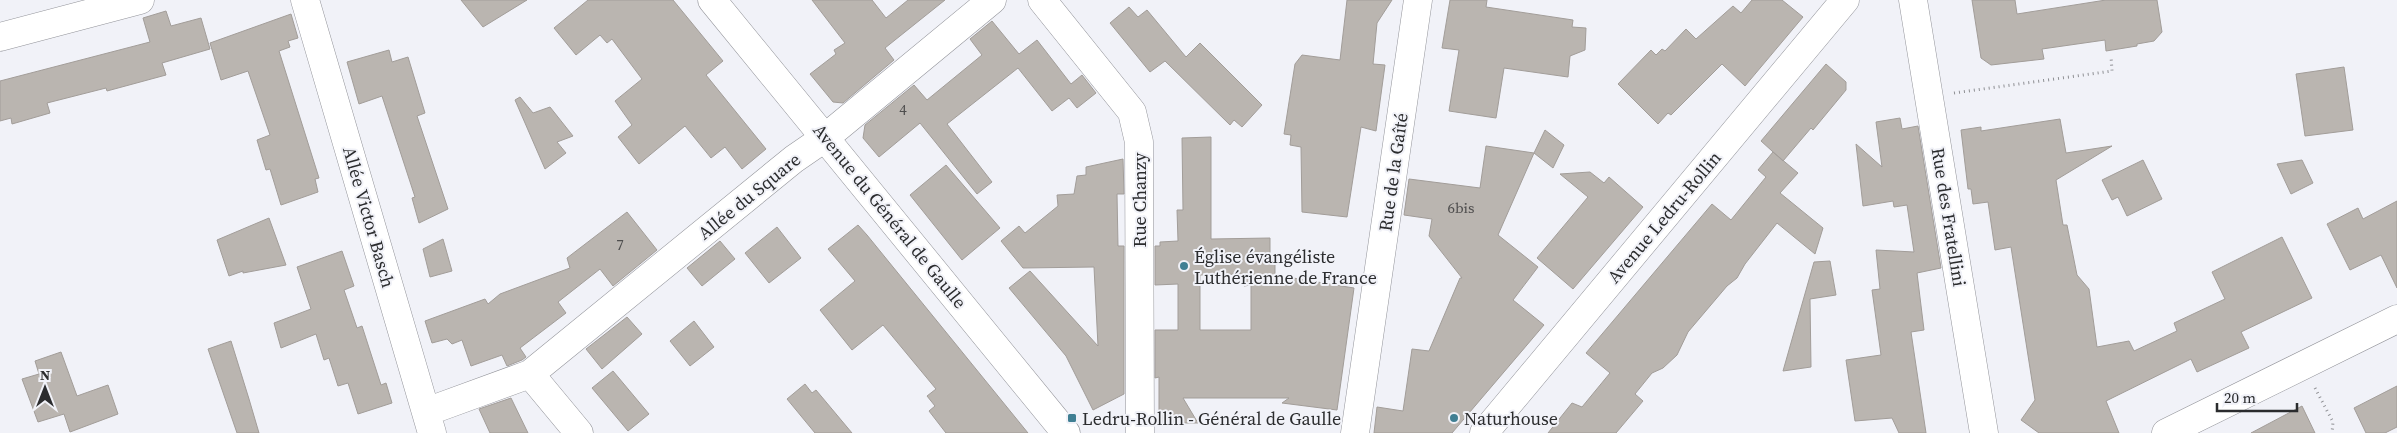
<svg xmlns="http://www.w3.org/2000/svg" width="2397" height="433" viewBox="0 0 2397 433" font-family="'Source Serif 4',serif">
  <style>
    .building { fill: #bab5b0; stroke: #a29d99; fill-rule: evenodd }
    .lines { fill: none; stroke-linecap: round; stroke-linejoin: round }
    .minor-casing { stroke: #93949a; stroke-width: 29 }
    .path { stroke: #8e8f93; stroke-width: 3; stroke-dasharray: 1 4; stroke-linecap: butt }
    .minor { stroke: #fff; stroke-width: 28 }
    .poi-dot { fill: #407f93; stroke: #f1f2f8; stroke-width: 2 }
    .labels { text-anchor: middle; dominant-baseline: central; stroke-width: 4; stroke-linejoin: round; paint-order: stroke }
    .number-label { font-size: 15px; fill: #4f4e4e }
    .street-label { font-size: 18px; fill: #2b2c2e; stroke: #f1f2f8 }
    .poi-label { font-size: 18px; fill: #2b2c2e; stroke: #f1f2f8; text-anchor: start }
  </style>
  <rect width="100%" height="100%" fill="#f1f2f8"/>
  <path class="building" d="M461,0H527L483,27Z
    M588,0H673L723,61L706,75L766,149L742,169L725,147L711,158L685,126L639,164L618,137L632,125L615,101L642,79L612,39L607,43L600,35L576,55L554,28Z
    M812,0H872L886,18L908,0H945L885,48L894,60L843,103L833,102L810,74L836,54L834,50L845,43Z
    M1347,0H1392L1377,23L1373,64L1385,65L1376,131L1361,127L1347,217L1302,212L1301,147L1290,145L1291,135L1284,134L1295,64L1302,55L1340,60Z
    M1450,0H1487L1486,7L1573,20L1572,27L1586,28L1585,50L1570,56L1568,77L1504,68L1496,118L1449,111L1459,50L1442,48Z
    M1752,0H1782L1803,17L1745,86L1722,64L1671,115L1668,113L1658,124L1618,84L1651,50L1656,55L1662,49L1665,51L1686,29L1696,39L1733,6L1741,13Z
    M1972,0H2015L2017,14L2106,0H2157L2162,32L2154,41L2137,44V46L2106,51L2105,40L2042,49L2044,59L1991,65L1981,58Z
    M1129,7L1138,17L1147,10L1186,57L1200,43L1262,105L1242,127L1234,120L1230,125L1165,61L1150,72L1110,23Z
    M166,11L171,26L201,18L210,49L162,63L166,75L107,91L106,88L47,103L50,113L12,124L11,118L0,121V81L150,42L143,18Z
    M291,14L298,38L288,41L290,47L279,51L319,178L315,179L318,192L281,205L270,169L266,170L257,140L270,135L248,71L221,80L210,43Z
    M992,21L1019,54L1037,40L1071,84L1082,75L1096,93L1077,108L1069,98L1052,111L1018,68L947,124L992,182L977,194L920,123L879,157L863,138L865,125L914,85L927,100L982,55L970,39Z
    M389,50L392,62L408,57L425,113L417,116L448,209L419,223L412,198L415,197L382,96L359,104L347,62Z
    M1826,64L1846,82V90L1813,130L1811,128L1783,161L1761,141Z
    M2344,67L2353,130L2305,136L2296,74Z
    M520,97L533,113L550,107L573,136L557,142L566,153L545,169L515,100Z
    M1900,118L1902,129L1918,126L1941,268L1917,273L1924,330L1911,332L1926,433H1899L1892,418L1855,421L1846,360L1881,355L1872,290L1880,289L1876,250L1914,252L1907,205L1894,207L1893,201L1863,206L1856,144L1882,167L1876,122Z
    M2060,119L2066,153L2112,146L2056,180L2063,225H2067L2077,275L2089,289L2097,347L2129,341L2134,351L2177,331L2174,323L2225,299L2212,272L2282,237L2312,298L2241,332L2249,348L2197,372L2191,359L2106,401L2119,433H2039L2021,420L2035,400L2011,247L1995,250L1988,202L1973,204L1971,189H1968L1961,130L1981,127V131Z
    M1545,130L1564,145L1553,168L1534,153Z
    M1211,137V239L1270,238V256H1275V275L1354,288L1337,410L1282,403L1289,398H1183L1198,423H1159V377L1155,378V330H1178V284L1155,285V246H1160V242L1178,241L1177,210H1183L1182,138ZM1244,274V286L1251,285V330H1200V275Z
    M1486,146L1534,153L1498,235L1538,267L1513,300L1544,325L1452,433H1374L1377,407L1403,411L1412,349L1429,351L1460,278H1462L1429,236L1432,219L1404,215L1409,179L1480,188Z
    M1773,152L1798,173L1780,193L1823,228L1815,254L1777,223L1745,264L1737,278L1727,286L1688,332L1677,355L1663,368L1652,373L1635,394L1643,401L1616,433H1548L1572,403L1582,407L1610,373L1586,353L1712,204L1731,220L1766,177L1758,170Z
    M1123,159L1124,194H1117L1118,246H1124V394L1093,410L1066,356L1009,288L1030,271L1098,346L1094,267L1023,268L1001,241L1019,226L1025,233L1058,206L1057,195L1074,194L1077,176L1086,175V167Z
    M2143,160L2162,199L2127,216L2118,197L2112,200L2102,180Z
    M2302,160L2313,183L2291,194L2277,164Z
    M946,165L1000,228L962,260L910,195Z
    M1590,172L1604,183L1609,177L1643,207L1573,289L1537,258L1588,197L1560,174Z
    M2397,201V288L2381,255L2350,270L2327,224L2358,208L2363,219Z
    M627,212L657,250L613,286L600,269L558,302L566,313L520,348L526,357L522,360L507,366L502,355L471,366L462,340L452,344L447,339L432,343L425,321L485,299L488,304L500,294L570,268L567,258Z
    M269,218L286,265L243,273V271L229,276L217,240Z
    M858,225L867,235L1028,433H946L929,411L935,406L927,396L936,389L883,325L852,350L820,310L855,281L828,249Z
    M777,227L801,258L769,283L745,253Z
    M443,239L452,271L430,277L423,249Z
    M720,241L735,259L702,286L687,268Z
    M342,251L354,286L344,290L357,328L362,326L381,385L386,383L392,403L358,414L348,383L338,386L329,358L324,360L316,334L281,348L274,323L311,309L297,267Z
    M1830,261L1836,295L1810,299L1811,367L1783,371L1814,262Z
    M627,317L642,334L602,369L586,349Z
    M694,321L714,347L690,366L670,341Z
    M231,341L249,399L259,433H237L208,349Z
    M61,352L77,396L108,385L118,414L70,432L64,414L38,422L22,379L39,374L35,361Z
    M613,371L649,414L628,431L592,388Z
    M805,384L812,393L816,390L852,433H815L787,399Z
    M2397,386V427L2385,433H2366L2354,408Z
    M511,398L528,433H490L479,409Z
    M2302,406L2315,433H2251Z"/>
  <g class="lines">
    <defs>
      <path id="minor" d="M305,0L432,433
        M712,0L1066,433
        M1042,0L1132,112L1139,142L1140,433
        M1913,0L1984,433
        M0,37L140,0
        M530,374L794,159L826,137L992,0
        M426,412L530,374L579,433
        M1355,433L1418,0
        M1484,433L1845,0
        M2166,433L2397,319"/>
    </defs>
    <use href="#minor" class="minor-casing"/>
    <path class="path" d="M1954,93L2112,71L2111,56
      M2315,388L2333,422L2332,433"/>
    <use href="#minor" class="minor"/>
  </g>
  <g class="poi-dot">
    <circle cx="1184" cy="266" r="5"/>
    <rect x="1067" y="413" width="10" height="10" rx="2.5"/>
    <circle cx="1454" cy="418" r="5"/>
  </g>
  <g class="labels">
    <g class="number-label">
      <text x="903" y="109">4</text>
      <text x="1461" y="207">6bis</text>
      <text x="620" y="244">7</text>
    </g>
    <g class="street-label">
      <text transform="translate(1393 172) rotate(-82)">Rue de la Gaîté</text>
      <text transform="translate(749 196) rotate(-39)">Allée du Square</text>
      <text transform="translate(1139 200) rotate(-90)">Rue Chanzy</text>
      <text transform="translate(890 216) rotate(51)">Avenue du Général de Gaulle</text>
      <text transform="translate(369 217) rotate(74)">Allée Victor Basch</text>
      <text transform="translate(1664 217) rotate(-50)">Avenue Ledru-Rollin</text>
      <text transform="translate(1949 217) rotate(81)">Rue des Fratellini</text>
    </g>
    <g class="poi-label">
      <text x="1194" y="256">Église évangéliste<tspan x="1194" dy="21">Luthérienne de France</tspan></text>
      <text x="1082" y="418">Ledru-Rollin - Général de Gaulle</text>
      <text x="1464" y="418">Naturhouse</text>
    </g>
  </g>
  <g transform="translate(45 388)" stroke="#f1f2f8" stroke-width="4" paint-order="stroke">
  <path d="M0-4L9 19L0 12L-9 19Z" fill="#2b2c2e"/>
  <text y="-8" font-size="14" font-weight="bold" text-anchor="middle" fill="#2b2c2e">N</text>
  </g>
  <path d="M2217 403v8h80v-8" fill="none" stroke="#2b2c2e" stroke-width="2.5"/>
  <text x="2224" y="403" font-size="15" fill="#2b2c2e" stroke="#f1f2f8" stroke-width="4" paint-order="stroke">20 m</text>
</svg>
